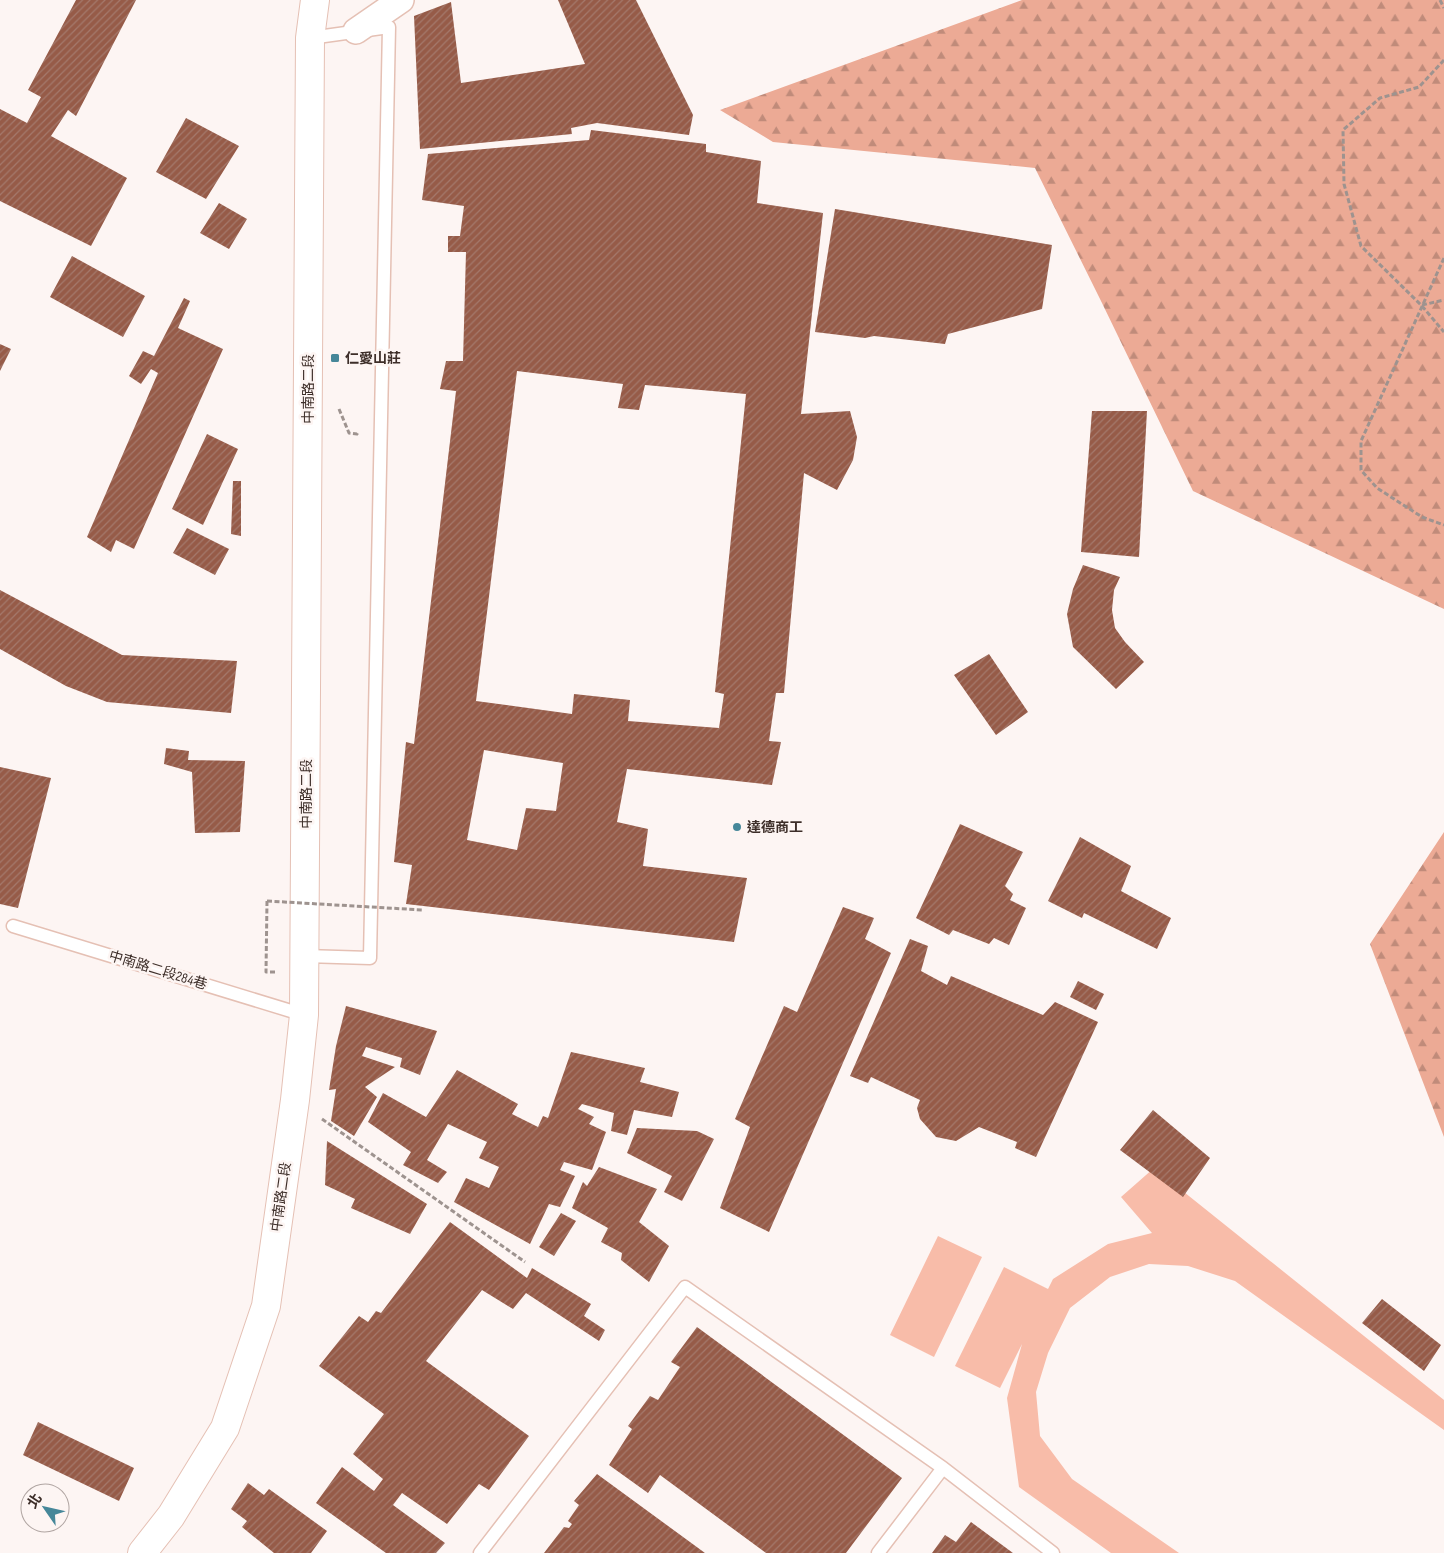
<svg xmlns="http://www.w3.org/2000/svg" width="1444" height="1553" viewBox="0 0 1444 1553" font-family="'Sofia Sans Condensed','Noto Sans TC',sans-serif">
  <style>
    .forest { fill: url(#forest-firs) }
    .park { fill: #f8bca9 }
    .building { fill: url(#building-hatch); fill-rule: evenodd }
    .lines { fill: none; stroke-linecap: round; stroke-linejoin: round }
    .service-casing { stroke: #e5c0b4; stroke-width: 15 }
    .minor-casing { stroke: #e5c0b4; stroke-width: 28 }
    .secondary-casing { stroke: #e5c0b4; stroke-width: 30 }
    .path { stroke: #9e938f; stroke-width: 3; stroke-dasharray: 5 2.5; stroke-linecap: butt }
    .service { stroke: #fff; stroke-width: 12 }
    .minor { stroke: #fff; stroke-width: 25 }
    .secondary { stroke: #fff; stroke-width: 28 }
    .path-bridge { stroke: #9e938f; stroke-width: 3; stroke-dasharray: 5 2.5; stroke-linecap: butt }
    .poi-dot { fill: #468799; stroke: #fdf5f3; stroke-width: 2 }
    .labels { text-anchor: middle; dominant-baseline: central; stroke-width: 5; stroke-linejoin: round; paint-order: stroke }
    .poi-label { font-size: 14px; font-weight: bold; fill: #3d2e29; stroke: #fdf5f3; text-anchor: start }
    .street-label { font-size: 14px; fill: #3d2e29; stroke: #fdf5f3 }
  </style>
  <defs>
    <pattern id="forest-firs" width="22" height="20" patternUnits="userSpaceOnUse" patternTransform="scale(1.25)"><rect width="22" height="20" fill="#ecaa95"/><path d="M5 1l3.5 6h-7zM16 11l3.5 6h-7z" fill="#c08b7a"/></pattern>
    <pattern id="building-hatch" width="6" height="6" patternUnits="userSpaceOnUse" patternTransform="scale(1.25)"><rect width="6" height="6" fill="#965b48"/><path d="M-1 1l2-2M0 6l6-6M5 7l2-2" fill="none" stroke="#a4796c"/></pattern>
  </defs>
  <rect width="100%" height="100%" fill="#fdf5f3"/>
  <path class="forest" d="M1022,0H1444V609L1193,491L1102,303L1035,168L773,142L720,110Z
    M1444,832V1137L1370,944Z"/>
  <path class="park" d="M1154,1168L1444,1400V1430L1235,1281L1188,1266L1149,1264L1110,1277L1070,1308L1048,1353L1036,1392L1040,1436L1072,1479L1179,1553H1111L1019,1487L1007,1398L1022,1344L1000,1388L955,1366L1004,1267L1048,1289L1053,1279L1108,1244L1152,1233L1121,1197Z
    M938,1236L982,1257L934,1357L890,1335Z"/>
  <path class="building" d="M76,0H136L76,116L68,110L51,136L127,178L91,246L0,201V109L27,123L41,97L28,90Z
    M558,0H636L693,115L689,135L597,123L571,128L572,134L420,149L414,16L451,2L461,83L585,64Z
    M186,118L239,146L206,199L156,172Z
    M591,130L706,144V152L761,161L757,203L823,213L801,414L850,411L857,437L853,460L837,490L804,473L784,693H776L769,741L781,742L772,785L627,769L617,822L648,829L643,866L747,878L734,942L406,904L412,865L394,862L406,742L414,744L456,391L440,389L446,361H463L466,252H448V236H460L464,206L422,200L428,154L589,140ZM517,371L623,384L618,408L639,410L645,385L746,394L715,692L724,694L719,728L628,721L630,700L574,694L572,714L476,701ZM484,750L563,763L556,811L526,808L517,850L467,840Z
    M219,203L247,219L229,249L200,233Z
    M835,209L1052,245L1042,309L948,334L945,344L874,336L865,338L815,332Z
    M72,256L145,296L123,337L50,297Z
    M184,298L190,301L178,328L223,349L134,549L116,540L111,552L87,537L158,373L151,369L141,384L129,376L143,351L154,356Z
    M0,344L11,349L0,371Z
    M1092,411H1147L1139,557L1081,552Z
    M207,434L238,449L203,525L172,509Z
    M233,481H241V536L231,534Z
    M187,528L229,549L215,575L173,553Z
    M1083,565L1120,577L1114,590L1112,610L1115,628L1125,642L1144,662L1116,689L1073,647L1067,614L1073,589Z
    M0,590L122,655L237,661L231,713L107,702L66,686L0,649Z
    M989,654L1028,712L996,735L954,675Z
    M166,748L189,751L188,760L245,761L240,832L195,833L192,772L164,764Z
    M0,767L51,778L18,908L0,904Z
    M960,824L1023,852L1005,886L1013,894L1010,900L1026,908L1009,945L994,938L989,944L953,930L949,935L916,918Z
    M1080,837L1131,866L1121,891L1171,918L1157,949L1084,913L1082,918L1048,901Z
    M843,907L874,918L865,939L891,953L769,1232L720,1208L750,1127L735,1119L784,1006L797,1012Z
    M910,939L928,946L921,971L947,985L951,976L1043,1015L1055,1002L1098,1022L1036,1157L1015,1148L1017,1142L979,1127L956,1141L936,1137L920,1119L917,1108L920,1100L871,1077L868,1083L850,1076Z
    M1078,981L1104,994L1096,1010L1070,997Z
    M346,1006L437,1031L420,1075L400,1067L402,1058L366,1047L362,1056L395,1067L365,1087L377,1097L354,1136L331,1121L336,1089L329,1090L336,1046Z
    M571,1052L645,1068L640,1082L679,1092L672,1117L634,1110L627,1135L611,1131L614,1113L582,1104L578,1109L594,1117L589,1124L606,1132L592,1170L564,1162L560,1170L575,1176L560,1207L549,1204L530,1244L454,1202L466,1178L489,1188L499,1167L479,1158L487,1142L448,1124L427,1160L447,1172L438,1183L403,1165L411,1152L368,1122L383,1093L426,1117L457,1070L518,1104L512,1114L538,1127L543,1116L548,1118Z
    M1153,1110L1210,1158L1183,1197L1120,1150Z
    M637,1128L697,1131L714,1139L682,1201L664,1192L672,1176L627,1153Z
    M327,1141L427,1204L410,1234L351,1208L355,1199L325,1185Z
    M599,1167L657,1189L639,1222L669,1246L649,1282L621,1260L622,1253L601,1242L608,1228L572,1208L583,1182L587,1186Z
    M561,1213L576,1221L554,1256L539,1247Z
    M450,1222L527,1278L532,1268L591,1304L584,1316L605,1330L599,1341L526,1293L513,1309L482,1290L426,1361L529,1436L489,1490L479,1484L447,1524L402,1493L393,1505L445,1543L436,1553H386L316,1503L342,1467L374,1491L383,1479L353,1454L384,1414L319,1366L359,1316L368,1322L376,1311L381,1313Z
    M1382,1299L1441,1345L1424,1371L1362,1323Z
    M697,1327L902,1478L846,1553H766L660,1475L648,1493L609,1465L632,1429L628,1426L650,1396L658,1400L680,1367L671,1362Z
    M38,1422L134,1468L119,1501L23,1455Z
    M597,1474L705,1553H544L564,1527L569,1528L572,1524L568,1521L579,1505L574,1501Z
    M248,1483L264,1495L269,1489L327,1531L311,1553H274L242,1527L247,1521L231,1509Z
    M971,1522L1013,1553H932L945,1535L956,1542Z"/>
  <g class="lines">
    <defs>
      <path id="service" d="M13,926L304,1015
        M305,956L370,958L389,27L310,38
        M480,1553L685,1287L943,1468L1053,1553
        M878,1553L943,1468"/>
      <path id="minor" d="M356,31L401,0"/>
      <path id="secondary" d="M142,1553L171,1516L225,1428L266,1306L295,1100L304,1015L310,38L315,0"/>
    </defs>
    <use href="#service" class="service-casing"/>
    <use href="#minor" class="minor-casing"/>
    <use href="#secondary" class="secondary-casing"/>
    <path class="path" d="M1440,0L1444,8
      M1444,60L1419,87L1380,98L1343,130L1344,184L1361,246L1422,306L1444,332
      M1444,258L1361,441V470L1377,488L1422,517L1444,525
      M1422,305L1444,300
      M339,409L349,433L357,434L358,432
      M267,901L266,972H275
      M322,1119L525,1262"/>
    <use href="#service" class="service"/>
    <use href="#minor" class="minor"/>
    <use href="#secondary" class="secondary"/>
    <path class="path-bridge" d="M267,901L423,910"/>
  </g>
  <g class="poi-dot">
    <rect x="330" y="353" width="10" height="10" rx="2.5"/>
    <circle cx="737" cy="827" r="5"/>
  </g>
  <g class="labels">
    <g class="poi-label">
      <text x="345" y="358">仁愛山莊</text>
      <text x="747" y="827">達德商工</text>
    </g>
    <g class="street-label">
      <text transform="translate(308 389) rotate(-90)">中南路二段</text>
      <text transform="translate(306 794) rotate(-90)">中南路二段</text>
      <text transform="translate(158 970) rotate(17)">中南路二段284巷</text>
      <text transform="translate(281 1197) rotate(-82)">中南路二段</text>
    </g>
  </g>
  <g transform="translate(45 1508) rotate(304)"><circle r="24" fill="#fdf5f3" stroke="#b0a5a2"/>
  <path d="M0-4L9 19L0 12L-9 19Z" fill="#468799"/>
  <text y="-8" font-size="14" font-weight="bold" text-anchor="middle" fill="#3d2e29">北</text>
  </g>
</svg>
